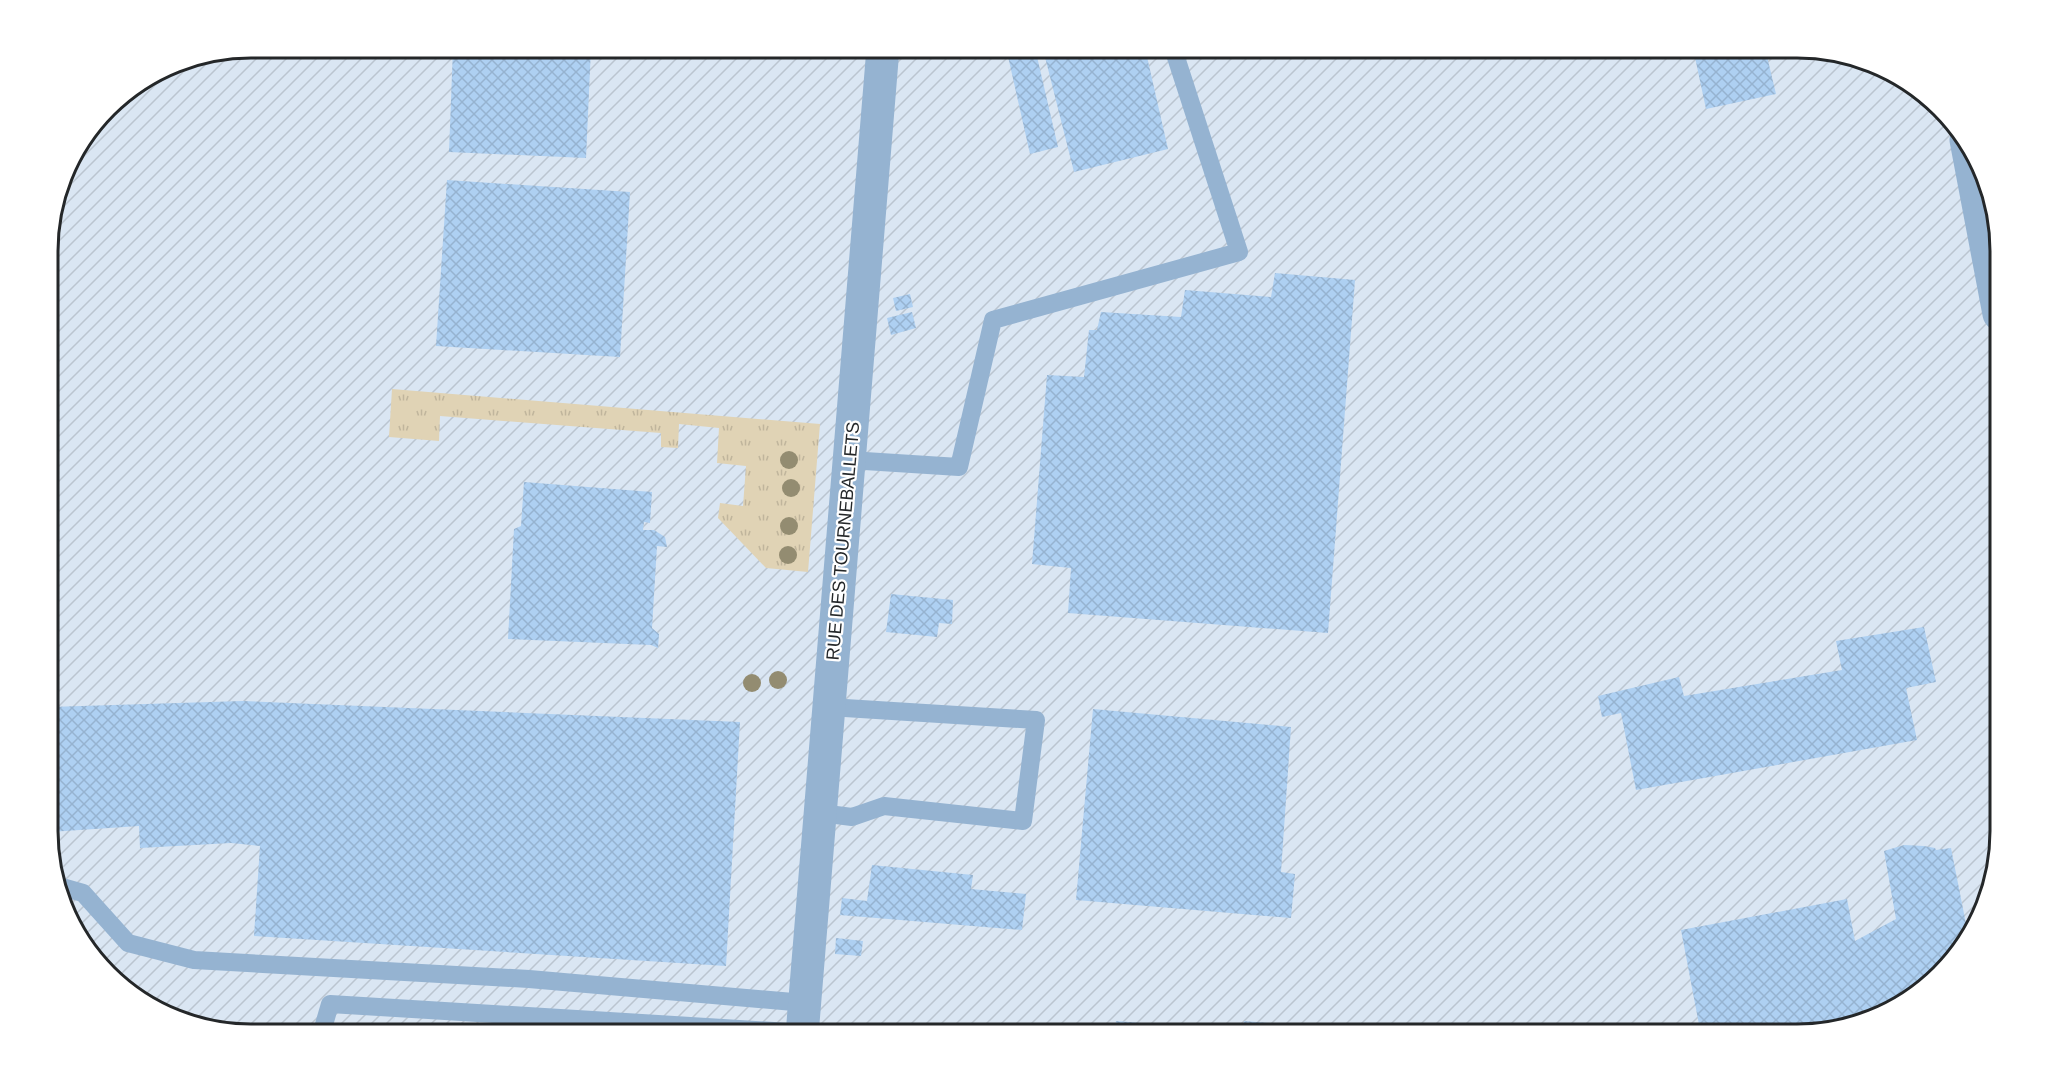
<svg xmlns="http://www.w3.org/2000/svg" width="2048" height="1083" viewBox="0 0 2048 1083" font-family="Helvetica,sans-serif">
  <style>
    .industrial { fill: url(#industrial-furrows) }
    .grass { fill: url(#grass-tufts) }
    .building { fill: url(#building-cross-hatch) }
    .lines { fill: none; stroke-linecap: round; stroke-linejoin: round }
    .service { stroke: #95b3d1; stroke-width: 18 }
    .minor { stroke: #95b3d1; stroke-width: 33 }
    .tree { fill: #938c71 }
    .labels { text-anchor: middle; dominant-baseline: central; stroke-width: 4.5; stroke-linejoin: round; paint-order: stroke }
    .street-label { font-size: 18px; fill: #242729; stroke: #fff }
    .rim { fill: none; stroke: #242729; stroke-width: 3 }
  </style>
  <defs>
    <pattern id="industrial-furrows" width="10" height="10" patternUnits="userSpaceOnUse" patternTransform="scale(1.5)"><rect width="10" height="10" fill="#dae6f3"/><path d="M-1 1l2-2M0 10L10 0M9 11l2-2" fill="none" stroke="#bbc5d0"/></pattern>
    <pattern id="grass-tufts" width="24" height="20" patternUnits="userSpaceOnUse" patternTransform="scale(1.5)"><rect width="24" height="20" fill="#e0d3b5"/><path d="M3 7l-1-3M5 7V3M7 7l1-3M15 17l-1-3M17 17v-4M19 17l1-3" fill="none" stroke="#c0b59c"/></pattern>
    <pattern id="building-cross-hatch" width="8" height="8" patternUnits="userSpaceOnUse" patternTransform="scale(1.5)"><rect width="8" height="8" fill="#aed0f2"/><path d="M0 0l8 8M0 8l8-8" fill="none" stroke="#96b3d0"/></pattern>
  </defs>
  <rect width="100%" height="100%" fill="#eaf1f8"/>
  <path class="industrial" d="M252,48H1796L1887,69L1965,138L1998,225L2000,832L1979,922L1909,1001L1809,1035H252L161,1014L90,955L50,858L48,238L69,161L117,99L174,63Z"/>
  <path class="grass" d="M392,389L820,424L808,572L766,568L718,518L720,503L743,506L746,466L717,463L719,428L679,424L678,448L661,447V433L440,416L439,441L389,437Z"/>
  <path class="building" d="M453,48H591L586,158L449,152Z
    M1025,48H1035L1058,147L1030,154L1007,52Z
    M1079,48H1145L1168,149L1074,172L1045,57Z
    M1693,48H1765L1776,94L1706,109Z
    M447,180L630,192L620,357L436,346Z
    M1275,273L1355,280L1328,633L1068,613L1071,568L1032,564L1047,375L1084,377L1089,330H1097L1101,312L1181,317L1185,290L1271,297Z
    M910,294L913,307L896,311L893,298Z
    M912,312L916,328L891,335L887,318Z
    M524,482L652,492L650,523L644,522L643,530H654L665,537L667,547L657,546L652,628L659,634L658,648L651,645L508,639L514,529L521,526Z
    M891,594L953,600L952,624L939,623L937,637L886,632Z
    M1924,627L1936,682L1906,688L1917,740L1636,790L1621,713L1602,717L1598,696L1679,677L1684,696L1842,670L1836,641Z
    M243,701L740,722L726,966L254,936L260,846L231,843L140,848L139,826L50,832L49,707Z
    M1093,709L1291,727L1281,872L1295,874L1291,918L1076,900Z
    M1904,845L1924,846L1935,848L1936,850L1951,848L1968,934L1909,1001L1809,1035H1701L1681,930L1847,899L1855,941L1896,919L1884,851Z
    M872,865L973,875L971,889L1026,894L1022,930L840,915L842,898L867,901Z
    M836,938L863,941L861,956L835,954Z
    M1116,1021L1242,1031L1244,1021L1318,1027V1035H1114Z"/>
  <g class="lines">
    <path class="service" d="M849,460L959,467L993,320L1239,252L1173,48
      M820,813L852,817L884,806L1023,821L1036,720L829,707
      M62,887L83,893L128,943L194,960L529,979L805,1003
      M321,1035L330,1004L838,1035"/>
    <path class="minor" d="M1966,140L1999,314
      M802,1035L883,48"/>
  </g>
  <g class="tree">
    <circle cx="789" cy="460" r="9"/>
    <circle cx="791" cy="488" r="9"/>
    <circle cx="789" cy="526" r="9"/>
    <circle cx="788" cy="555" r="9"/>
    <circle cx="778" cy="680" r="9"/>
    <circle cx="752" cy="683" r="9"/>
  </g>
  <g class="labels">
    <g class="street-label">
      <text transform="translate(843 541) rotate(-85)">RUE DES TOURNEBALLETS</text>
    </g>
  </g>
  <path d="M0 0H2048V1083H0ZM251 58H1797A193 193 0 0 1 1990 251V831A193 193 0 0 1 1797 1024H251A193 193 0 0 1 58 831V251A193 193 0 0 1 251 58Z" fill="#fff" fill-rule="evenodd"/>
  <path class="rim" d="M251 58H1797A193 193 0 0 1 1990 251V831A193 193 0 0 1 1797 1024H251A193 193 0 0 1 58 831V251A193 193 0 0 1 251 58Z"/>
</svg>
